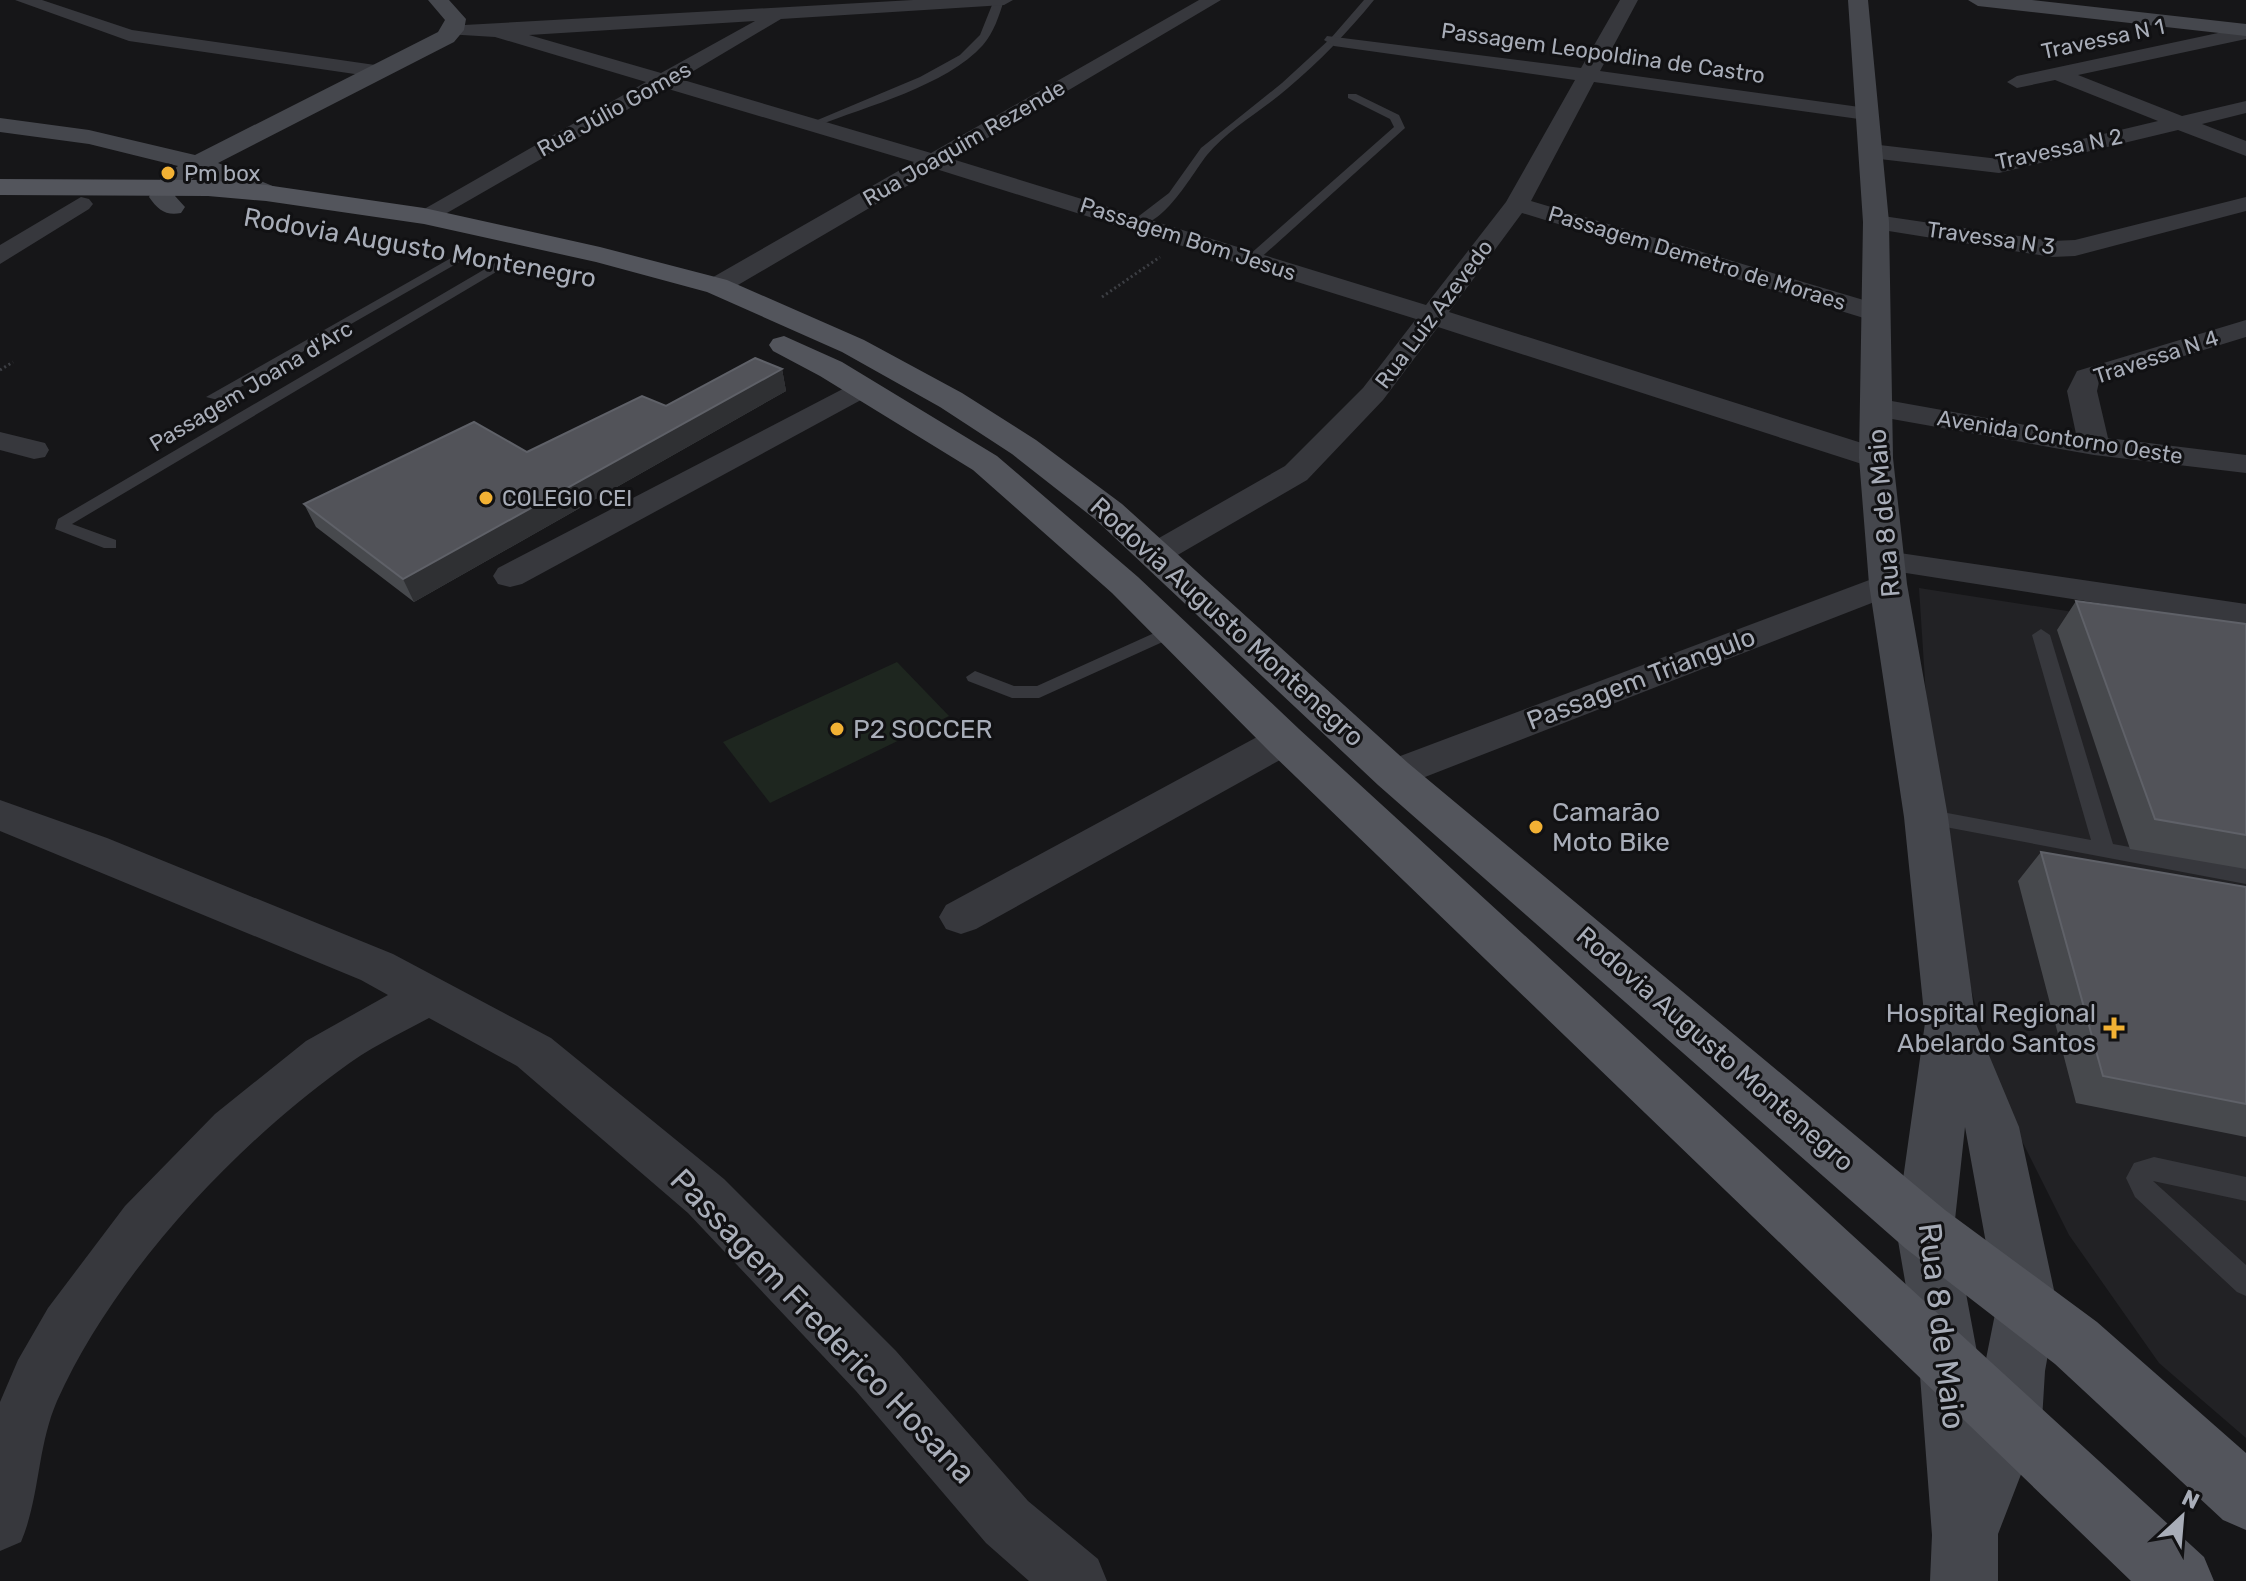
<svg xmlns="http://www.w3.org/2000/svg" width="2246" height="1581" viewBox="0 0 2246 1581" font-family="Rubik,sans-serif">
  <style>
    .built { fill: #222225 }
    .green { fill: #1e261f }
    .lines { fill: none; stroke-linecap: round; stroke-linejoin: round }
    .path { stroke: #3d3f44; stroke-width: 3; stroke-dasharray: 2 3; stroke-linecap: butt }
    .lane { fill: #37383d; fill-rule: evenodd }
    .street { fill: #37383d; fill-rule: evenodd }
    .secondary { fill: #45474d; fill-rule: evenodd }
    .primary { fill: #53555c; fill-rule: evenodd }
    .wall { fill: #47494d }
    .shaded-wall { fill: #2f3033 }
    .building { fill: #525359; stroke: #5f6168; stroke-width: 2 }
    .poi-dot { fill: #f2b134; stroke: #111113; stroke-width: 3 }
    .labels { text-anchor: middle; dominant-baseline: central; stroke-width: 6; stroke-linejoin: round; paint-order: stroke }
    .far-street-label { font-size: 22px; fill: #a8adb8; stroke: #111113 }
    .far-poi-label { font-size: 22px; fill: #a8adb8; stroke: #111113; text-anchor: start }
    .street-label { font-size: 26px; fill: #a8adb8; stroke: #111113 }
    .poi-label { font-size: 26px; fill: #a8adb8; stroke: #111113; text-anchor: start }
    .near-street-label { font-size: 32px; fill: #a8adb8; stroke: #111113 }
  </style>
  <rect width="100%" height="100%" fill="#161618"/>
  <path class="built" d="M1919,588L2246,639V1438L2159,1363L2069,1235L2001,1099L1962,956L1927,712Z"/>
  <path class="green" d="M897,662L949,716L770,803L723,742Z"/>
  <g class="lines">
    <path class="path" d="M1102,297L1160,257
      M0,370L13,362"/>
    <path class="lane" d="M994,0H1004C999,16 994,32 983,45C946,86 867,106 817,126L808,124L920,77L960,55L980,35Z
      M1364,0H1374C1348,32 1319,62 1288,88C1263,110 1228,129 1207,155C1192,174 1163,228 1135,225V219L1169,193L1201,148L1282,83L1331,38Z
      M1348,94H1356L1399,115L1405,128L1256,262H1248V256L1394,127L1390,119L1348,98Z
      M467,249L477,252L218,400L206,397Z
      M509,255L513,256V262L72,524L116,540V548H104L55,529L58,519Z
      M1172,625L1178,627L1181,631L1178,635L1039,698H1012L968,681L966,677L975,671L1014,686H1037Z
      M2041,629L2050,635L2113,844L2246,868V884L1919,822L1916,817L1919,812L1926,809L2091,840L2032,635Z
      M2154,1157L2246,1177V1201L2153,1181L2246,1265V1296L2237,1292L2135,1197L2126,1178L2134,1163Z"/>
    <path class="street" d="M15,0H42L132,30L382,66L392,72L382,78L129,41Z
      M913,0H1013L1004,5L781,19L680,79L931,153L1199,0H1221L952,159L1426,305L1506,202L1575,80L1334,46L1324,40L1327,36L1581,68L1620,0H1638L1600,71L1874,109L1877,114L1874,119L1866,120L1594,82L1531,201L1887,307L1890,313L1887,319H1867L1522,213L1449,312L1887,451L1891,458L1887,465H1865L1438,327L1383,400L1307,480L1169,560L1157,563L1145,560L1140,553L1145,546L1285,466L1363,388L1416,319L936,169L726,292H708L704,286L708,280L914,162L665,88L433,221H415L412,216L646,82L495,37L446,34V26ZM755,21L661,73L529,35Z
      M2246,27V39L2078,75L2182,116L2246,101V113L2202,124L2246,141V156L2178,130L1999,173L1871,158L1860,151L1871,144L1999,159L2158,121L2055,80L2017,88L2007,82L2017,76Z
      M81,197L89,199L93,204L89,209L0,264V245Z
      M2246,197V211L2075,256L2052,257L1876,229L1864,222L1876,215L2052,241L2075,240Z
      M2246,320V337L2099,382L2097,391L2108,438L2246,455V473L2094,455L1875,416L1865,413L1860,407L1865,401L1875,398L2076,434L2067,391L2077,371Z
      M862,379L872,382L876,388L872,394L522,584L510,587L498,584L493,576L498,568Z
      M0,432L45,443L49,450L45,457L34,459L0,450Z
      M1886,551L2246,604V626L1874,568L1869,561L1874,554Z
      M1888,573L1900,576L1905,584L1900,592L1407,784L1393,788L1379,784L1373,774L1379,764Z
      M1284,726L1298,730L1303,740L1298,750L976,929L961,934L946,929L939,917L946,905L1270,730Z
      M0,800L107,838L393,954L551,1038L724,1179L896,1351L1028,1501L1098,1559L1107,1581H1029L986,1543L856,1391L688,1213L517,1066L429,1018C399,1034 367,1049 340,1070C230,1150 113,1276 57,1401C37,1447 40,1497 21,1542L0,1551V1402L18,1360L48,1308L125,1206L215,1114L306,1041L388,995L361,980L0,831Z"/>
    <path class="secondary" d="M428,0H449L466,19L464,30L454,42L218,163L275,187L279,193L275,199H257L200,173L177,191L175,196L185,207L181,213C166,216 158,210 149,197L156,183L178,166L89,144L0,132V118L89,130L195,155L438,32L445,20Z
      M1848,0H1868L1889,222L1893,458L1907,584L1948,817L1976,1024L2019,1127L2057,1304L2045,1371L2042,1420L1998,1534V1581H1930L1932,1535L1919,1362L1896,1229L1925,1023L1904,817L1869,584L1859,458L1863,222ZM1965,1127L1997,1304L1982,1379L1954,1229Z
      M1968,0H2032L2246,24V36L1978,6Z"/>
    <path class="primary" d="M0,179L208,180L266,185L424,208L600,247L727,280L864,340L962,393L1036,440L1122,504L1408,763L1945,1210L2097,1322L2246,1453V1530L2223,1520L2055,1364L1905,1248L1378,785L1096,520L1012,454L940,407L842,352L707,292L596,262L424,224L266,201L208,196L0,195Z
      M784,336L842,362L997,456L1138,577L1299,729L2204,1557L2214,1581H2131L1269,751L1112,593L973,470L820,376L773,351L769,345L773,339Z"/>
  </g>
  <path class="wall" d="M782,369L786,391L414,602L316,527L304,504L527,452Z
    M2076,601L2246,624V869L2130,849L2057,630Z
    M2041,852L2246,887V1137L2076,1103L2018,881Z"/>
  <path class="shaded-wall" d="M782,369L786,391L414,602L403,579Z"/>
  <path class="building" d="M755,358L782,369L403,579L304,504L474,422L527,452L642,396L666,406Z
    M2076,601L2246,624V835L2155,819Z
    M2041,852L2246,887V1104L2103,1076Z"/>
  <g class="poi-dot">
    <circle cx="168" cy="173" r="8"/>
    <circle cx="486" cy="498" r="8"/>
    <circle cx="837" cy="729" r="8"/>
    <circle cx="1536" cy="827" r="8"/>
    <path d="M2110 1016h8v8h8v8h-8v8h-8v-8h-8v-8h8z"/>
  </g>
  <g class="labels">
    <g class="far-street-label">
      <text transform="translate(2103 39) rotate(-12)">Travessa N 1</text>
      <text transform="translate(1603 53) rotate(8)">Passagem Leopoldina de Castro</text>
      <text transform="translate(614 109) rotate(-29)">Rua Júlio Gomes</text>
      <text transform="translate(964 143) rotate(-30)">Rua Joaquim Rezende</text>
      <text transform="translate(2059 149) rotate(-12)">Travessa N 2</text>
      <text transform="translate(1991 238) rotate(8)">Travessa N 3</text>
      <text transform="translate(1188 239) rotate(18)">Passagem Bom Jesus</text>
      <text transform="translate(1697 258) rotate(17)">Passagem Demetro de Moraes</text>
      <text transform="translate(1434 314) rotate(-53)">Rua Luiz Azevedo</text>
      <text transform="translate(2156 357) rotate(-18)">Travessa N 4</text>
      <text transform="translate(251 386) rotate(-31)">Passagem Joana d'Arc</text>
      <text transform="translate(2060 437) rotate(9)">Avenida Contorno Oeste</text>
    </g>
    <g class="far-poi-label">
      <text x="184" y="173">Pm box</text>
      <text x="502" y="498">COLEGIO CEI</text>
    </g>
    <g class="street-label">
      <text transform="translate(420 248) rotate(10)">Rodovia Augusto Montenegro</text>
      <text transform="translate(1884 513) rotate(-95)">Rua 8 de Maio</text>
      <text transform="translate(1227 622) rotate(42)">Rodovia Augusto Montenegro</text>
      <text transform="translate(1641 679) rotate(-21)">Passagem Triangulo</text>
      <text transform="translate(1715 1049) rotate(41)">Rodovia Augusto Montenegro</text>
    </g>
    <g class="poi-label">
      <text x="853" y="729">P2 SOCCER</text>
      <text x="1552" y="812">Camarão<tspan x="1552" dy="30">Moto Bike</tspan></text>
      <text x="2096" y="1013" text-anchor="end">Hospital Regional<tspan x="2096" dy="30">Abelardo Santos</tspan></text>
    </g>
    <g class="near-street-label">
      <text transform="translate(823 1326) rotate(46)">Passagem Frederico Hosana</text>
      <text transform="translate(1942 1326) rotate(83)">Rua 8 de Maio</text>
    </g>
  </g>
  <g transform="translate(2182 1517) rotate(26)" stroke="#111113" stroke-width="6" paint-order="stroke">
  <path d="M0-6L14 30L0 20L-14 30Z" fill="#a8adb8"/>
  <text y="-12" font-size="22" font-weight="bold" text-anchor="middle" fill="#a8adb8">N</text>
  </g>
</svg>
